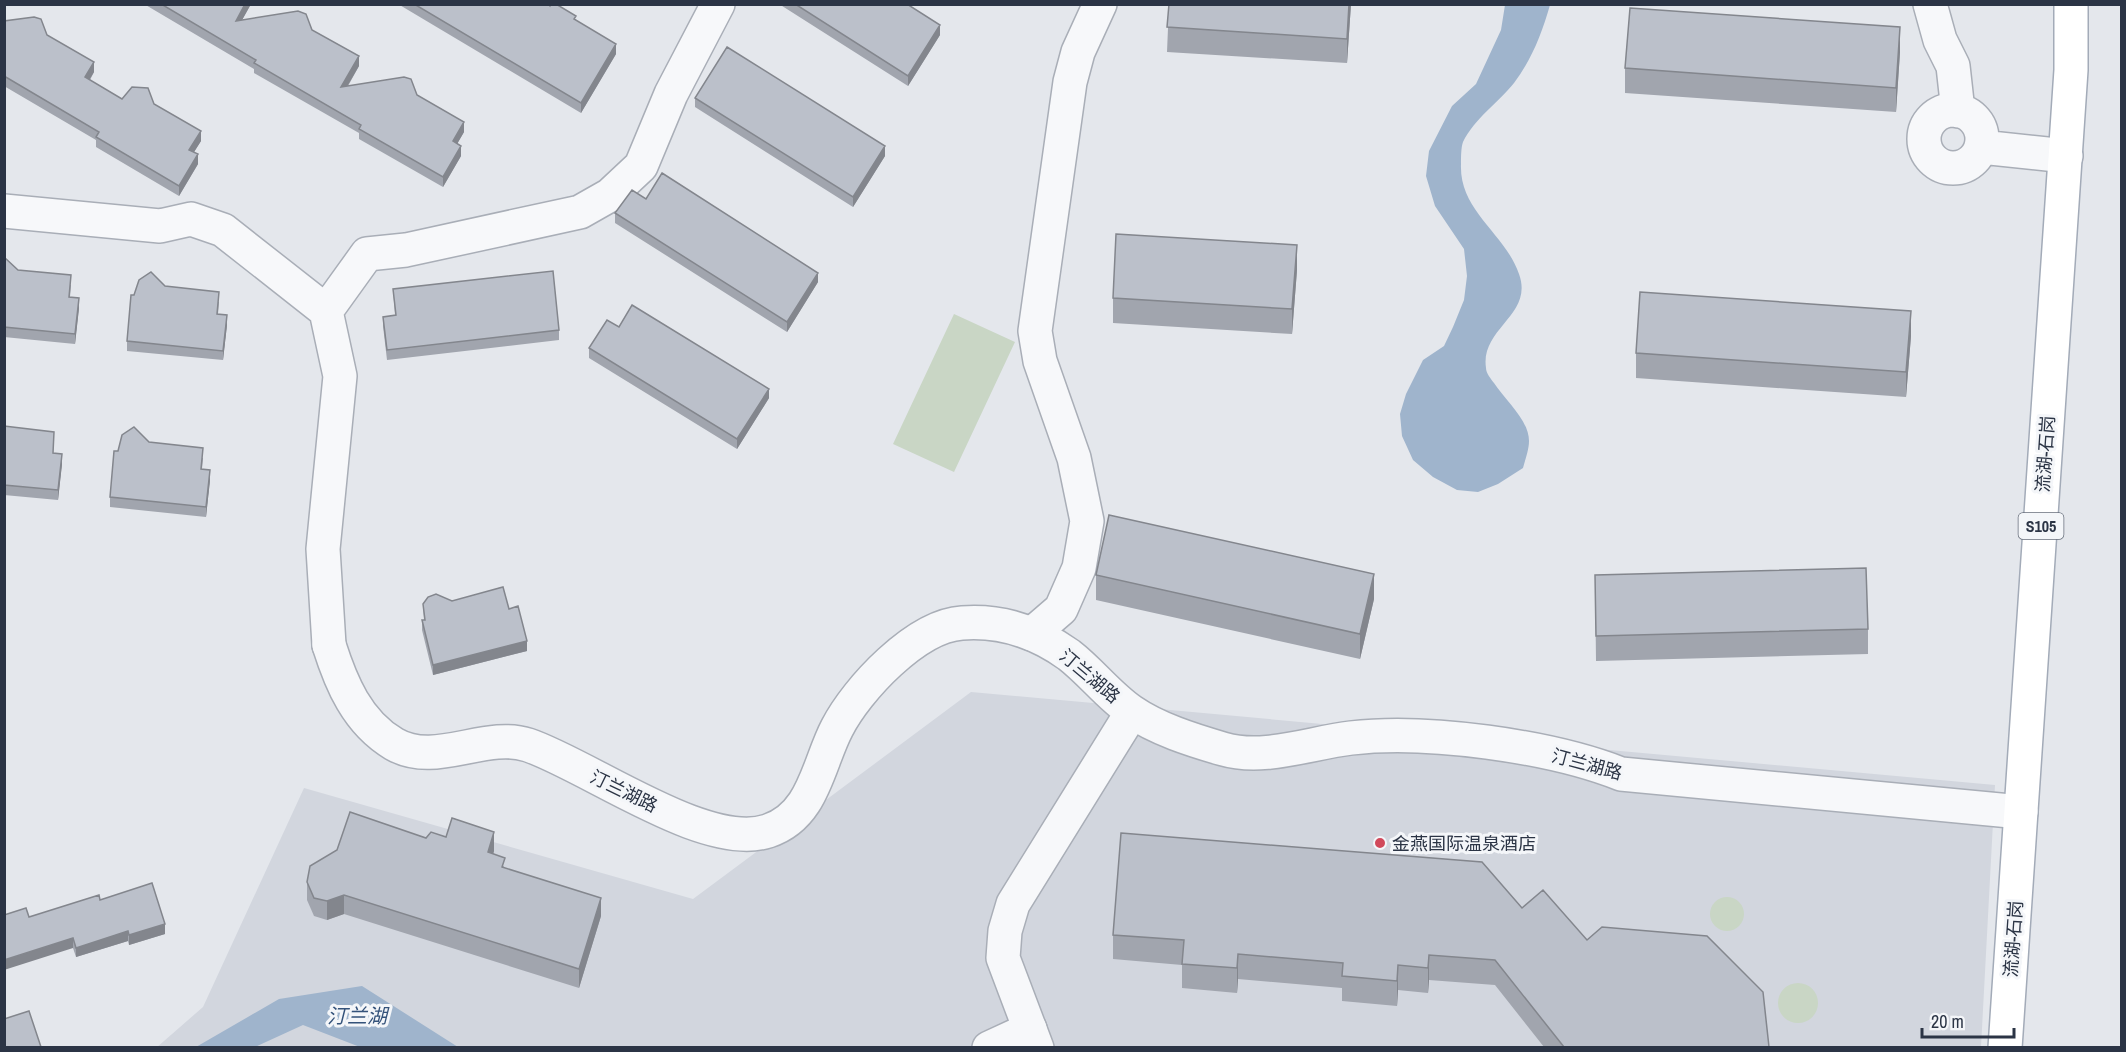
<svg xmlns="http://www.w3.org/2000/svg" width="2126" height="1052" viewBox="0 0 2126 1052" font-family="'Archivo Narrow','Noto Sans SC',sans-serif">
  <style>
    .built { fill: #d2d6de }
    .green { fill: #c9d6c5 }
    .water { fill: #9fb4cc }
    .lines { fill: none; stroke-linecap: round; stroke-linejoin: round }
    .minor-casing { stroke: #a9aeb7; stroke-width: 36 }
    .tertiary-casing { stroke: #a9aeb7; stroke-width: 36 }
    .primary-casing { stroke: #a3abb8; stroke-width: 36 }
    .minor { stroke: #f7f8fa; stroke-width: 33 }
    .tertiary { stroke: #f7f8fa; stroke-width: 33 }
    .primary { stroke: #fff; stroke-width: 33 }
    .wall { fill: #a1a5ae }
    .shaded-wall { fill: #83868d }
    .building { fill: #bbc0ca; stroke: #83868d; stroke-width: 1.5 }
    .poi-dot { fill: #d1495b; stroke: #f4f6f9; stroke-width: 2 }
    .labels { text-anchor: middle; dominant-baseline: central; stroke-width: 6; stroke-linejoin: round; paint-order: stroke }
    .shield { fill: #f4f6f9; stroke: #676e7b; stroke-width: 1.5 }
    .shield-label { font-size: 16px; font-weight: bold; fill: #2b3445 }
    .street-label { font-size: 18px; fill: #2b3445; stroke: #f4f6f9 }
    .poi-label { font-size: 18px; fill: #2b3445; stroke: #f4f6f9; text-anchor: start }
    .water-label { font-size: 20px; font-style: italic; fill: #34527a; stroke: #f4f6f9 }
  </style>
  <rect width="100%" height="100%" fill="#e4e7ec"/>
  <path class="built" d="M971,692L1995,785L1981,1047L156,1048L203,1007L304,788L693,899Z"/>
  <path class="green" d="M954,314L1015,342L954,472L893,444Z
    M1710 914a17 17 0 1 1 34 0a17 17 0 1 1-34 0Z
    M1778 1003a20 20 0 1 1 40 0a20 20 0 1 1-40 0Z"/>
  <path class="water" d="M1505,5H1550C1542,33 1532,59 1514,83C1499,102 1474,119 1463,142C1461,147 1461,158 1461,164C1459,211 1505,233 1519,274C1534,315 1480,328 1486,368C1486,373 1491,379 1494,383C1505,400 1529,420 1529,441C1529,450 1525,460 1523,468L1498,484L1478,492L1457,490L1433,477L1413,460L1402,436L1400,414L1406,394L1423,360L1444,346L1453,327L1464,300L1467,276L1464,249L1435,206L1426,176L1429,151L1452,106L1476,84L1501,30Z
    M362,986L458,1047H360L303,1025L255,1047H196L279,999Z"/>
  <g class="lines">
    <defs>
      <path id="minor" d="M1930,4L1940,40L1953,66L1958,111
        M1924 139a29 29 0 1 1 58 0a29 29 0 1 1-58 0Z
        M1981,147L2066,156
        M4,211L160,226L191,219L223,230L326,311L340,376L323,549L329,645
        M326,311L367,254L406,250L580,212L610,195L641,166L671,94L718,4
        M1032,634L1061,609L1079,568L1087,521L1074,458L1040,361L1035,331L1070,82L1078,52L1100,4
        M989,1048L1030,1029"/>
      <path id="tertiary" d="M329,645C341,683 357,722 394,744C435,768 485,731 528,745C588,765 706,852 768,831C814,816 818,764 837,728C857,689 916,626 962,623C1001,620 1037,632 1069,655C1091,672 1108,695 1131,711C1157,729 1192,740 1223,749C1264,761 1309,743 1351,738C1426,729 1550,746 1621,774L2021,812
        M1037,1048L1003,958L1005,931L1013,904L1132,712"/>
      <path id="primary" d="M2005,1048L2071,70V4"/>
    </defs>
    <use href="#minor" class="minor-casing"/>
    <use href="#tertiary" class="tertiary-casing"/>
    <use href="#primary" class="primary-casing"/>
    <use href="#minor" class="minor"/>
    <use href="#tertiary" class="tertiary"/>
    <use href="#primary" class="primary"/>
  </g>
  <path class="wall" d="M144,4H251L242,20L312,30L359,66L348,86L417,95L464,132L457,144L461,156L443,187L359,139V133L254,73V69Z
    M398,4H548L576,20L616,54L581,113Z
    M779,4H907L940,35L908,86Z
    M1169,4H1351L1347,63L1167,52Z
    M4,21L47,35L94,72L90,80L122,99L154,104L201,141L194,152L198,164L179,196L96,147V140L4,86Z
    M1900,52L1896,112L1625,93V68Z
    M695,98L885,156L853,207L695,107Z
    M646,199L818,282L787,332L615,223V213Z
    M4,257L18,270L71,285L70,297L79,308L75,344L4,337Z
    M1297,270L1292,334L1113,323V298Z
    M165,286L219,302L218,314L227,325L223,360L127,351V341L134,295Z
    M393,289L559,330V340L387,360L383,326V317L395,315Z
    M619,327L769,398L737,449L589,358V348Z
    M1911,336L1906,397L1636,378V353Z
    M4,426L54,442L53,453L62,464L58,500L4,495Z
    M149,442L203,458L202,469L210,480L206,517L110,507V497Z
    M1096,575L1374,599L1360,659L1096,600Z
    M1595,575L1868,629V654L1596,661Z
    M452,601L509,609L527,651L433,675L422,630V620H424L423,604Z
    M446,837L494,851L493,854L505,868L601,916L579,988L344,914L327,920L314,916L307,900V882L426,838Z
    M100,900L165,934L129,945L128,941L76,957L73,948L29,917Z
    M1522,908L1587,940L1769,1047H1544L1495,985L1429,980L1428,993L1398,990L1397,1006L1342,1001V988L1238,979L1237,993L1182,988V965L1113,959V935Z"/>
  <path class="shaded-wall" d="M245,4H251L236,31V21Z
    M1349,4H1351L1347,63V39Z
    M940,25V35L908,86V76Z
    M1900,27V52L1896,112V88Z
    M616,44V54L581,113V103Z
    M359,56V66L341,97V87Z
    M94,62V72L85,87V77Z
    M464,122V132L453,151V141Z
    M201,131V141L189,160V150Z
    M461,146V156L443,187V177Z
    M885,146V156L853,207V197Z
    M198,154V164L179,196V186Z
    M1297,245V270L1292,334V309Z
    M818,273V282L787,332V322Z
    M79,298V308L75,344V334Z
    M1911,311V336L1906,397V372Z
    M227,315V325L223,360V351Z
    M769,389V398L737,449V439Z
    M62,454V464L58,500V490Z
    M210,470V480L206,517V507Z
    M1374,574V599L1360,659V634Z
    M527,641V651L433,675V665Z
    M494,832V851L488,871V852Z
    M344,895V914L327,920V901Z
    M601,898V916L579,988V969Z
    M165,924V934L129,945V935Z
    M128,931V941L76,957V948Z
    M73,938V948L4,970V960Z
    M1238,954V979L1237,993V968Z
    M1429,955V980L1428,993V968Z
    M1398,965V990L1397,1006V981Z"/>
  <path class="building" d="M161,4H245L236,21L298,11L306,14L312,30L359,56L341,87L404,77L411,79L417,95L464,122L453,141L461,146L443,177L359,129L361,125L254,63L256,60Z
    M414,4H548L550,6L551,4H556L576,16L574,19L616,44L581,103Z
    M795,4H907L940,25L908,76Z
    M1169,4H1349L1347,39L1167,27Z
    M1630,8L1900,27L1896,88L1625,68Z
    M34,17L41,19L47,35L94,62L85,77L122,99L132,87L148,88L154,104L201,131L189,150L198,154L179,186L96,137L99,132L4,76V21Z
    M727,47L885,146L853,197L695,98Z
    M662,173L818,273L787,322L615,213L632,190L646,199Z
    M1116,234L1297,245L1292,309L1113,298Z
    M4,257L18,270L71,275L69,297L79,298L75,334L4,327Z
    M553,271L559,330L387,350L383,317L396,315L393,289Z
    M151,272L165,286L219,292L217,314L227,315L223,351L127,341L131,295H134L139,280Z
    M1640,292L1911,311L1906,372L1636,353Z
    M632,305L769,389L737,439L589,348L607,320L619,327Z
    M4,426L54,432L53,453L62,454L58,490L4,485Z
    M134,427L149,442L203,448L201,469L210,470L206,507L110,497L114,451H118L122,435Z
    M1109,515L1374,574L1360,634L1096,575Z
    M1866,568L1868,629L1596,636L1595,575Z
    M503,587L509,609L518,606L527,641L433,665L422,620H425L423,604L428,597L436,594L452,601Z
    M350,812L426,838L431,832L446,837L452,818L494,832L488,852L505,858L502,867L601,898L579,969L344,895L327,901L314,898L307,882L310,866L337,850Z
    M1121,833L1482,862L1522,908L1543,890L1587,940L1602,927L1707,936L1763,992L1769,1047H1564L1495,960L1429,955L1428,968L1398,965L1397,981L1342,976L1343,963L1238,954L1237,968L1182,964L1184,940L1113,935Z
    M152,883L165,924L129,935L128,931L76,948L73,938L4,960V915L26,908L29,917L99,895L100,900Z
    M29,1011L41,1047H4V1019Z"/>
  <circle class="poi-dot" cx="1380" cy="843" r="6"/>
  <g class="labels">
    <rect class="shield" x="2018.5" y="513" width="45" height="26" rx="4.5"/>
    <g class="shield-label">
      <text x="2041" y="526">S105</text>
    </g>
    <g class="street-label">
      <text transform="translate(2045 454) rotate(-86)">流湖-石岗</text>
      <text transform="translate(1090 676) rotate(40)">汀兰湖路</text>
      <text transform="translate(1587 764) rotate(15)">汀兰湖路</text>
      <text transform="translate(624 791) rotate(26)">汀兰湖路</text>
      <text transform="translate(2013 939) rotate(-86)">流湖-石岗</text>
    </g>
    <g class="poi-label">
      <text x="1392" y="843">金燕国际温泉酒店</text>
    </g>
    <g class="water-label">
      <text x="357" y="1015">汀兰湖</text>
    </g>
  </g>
  <rect width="2126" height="1052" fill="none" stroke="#2b3445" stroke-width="12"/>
  <path d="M1922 1028v9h92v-9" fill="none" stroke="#2b3445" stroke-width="3"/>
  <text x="1931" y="1028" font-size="18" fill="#2b3445" stroke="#f4f6f9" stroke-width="4.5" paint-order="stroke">20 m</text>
</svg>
